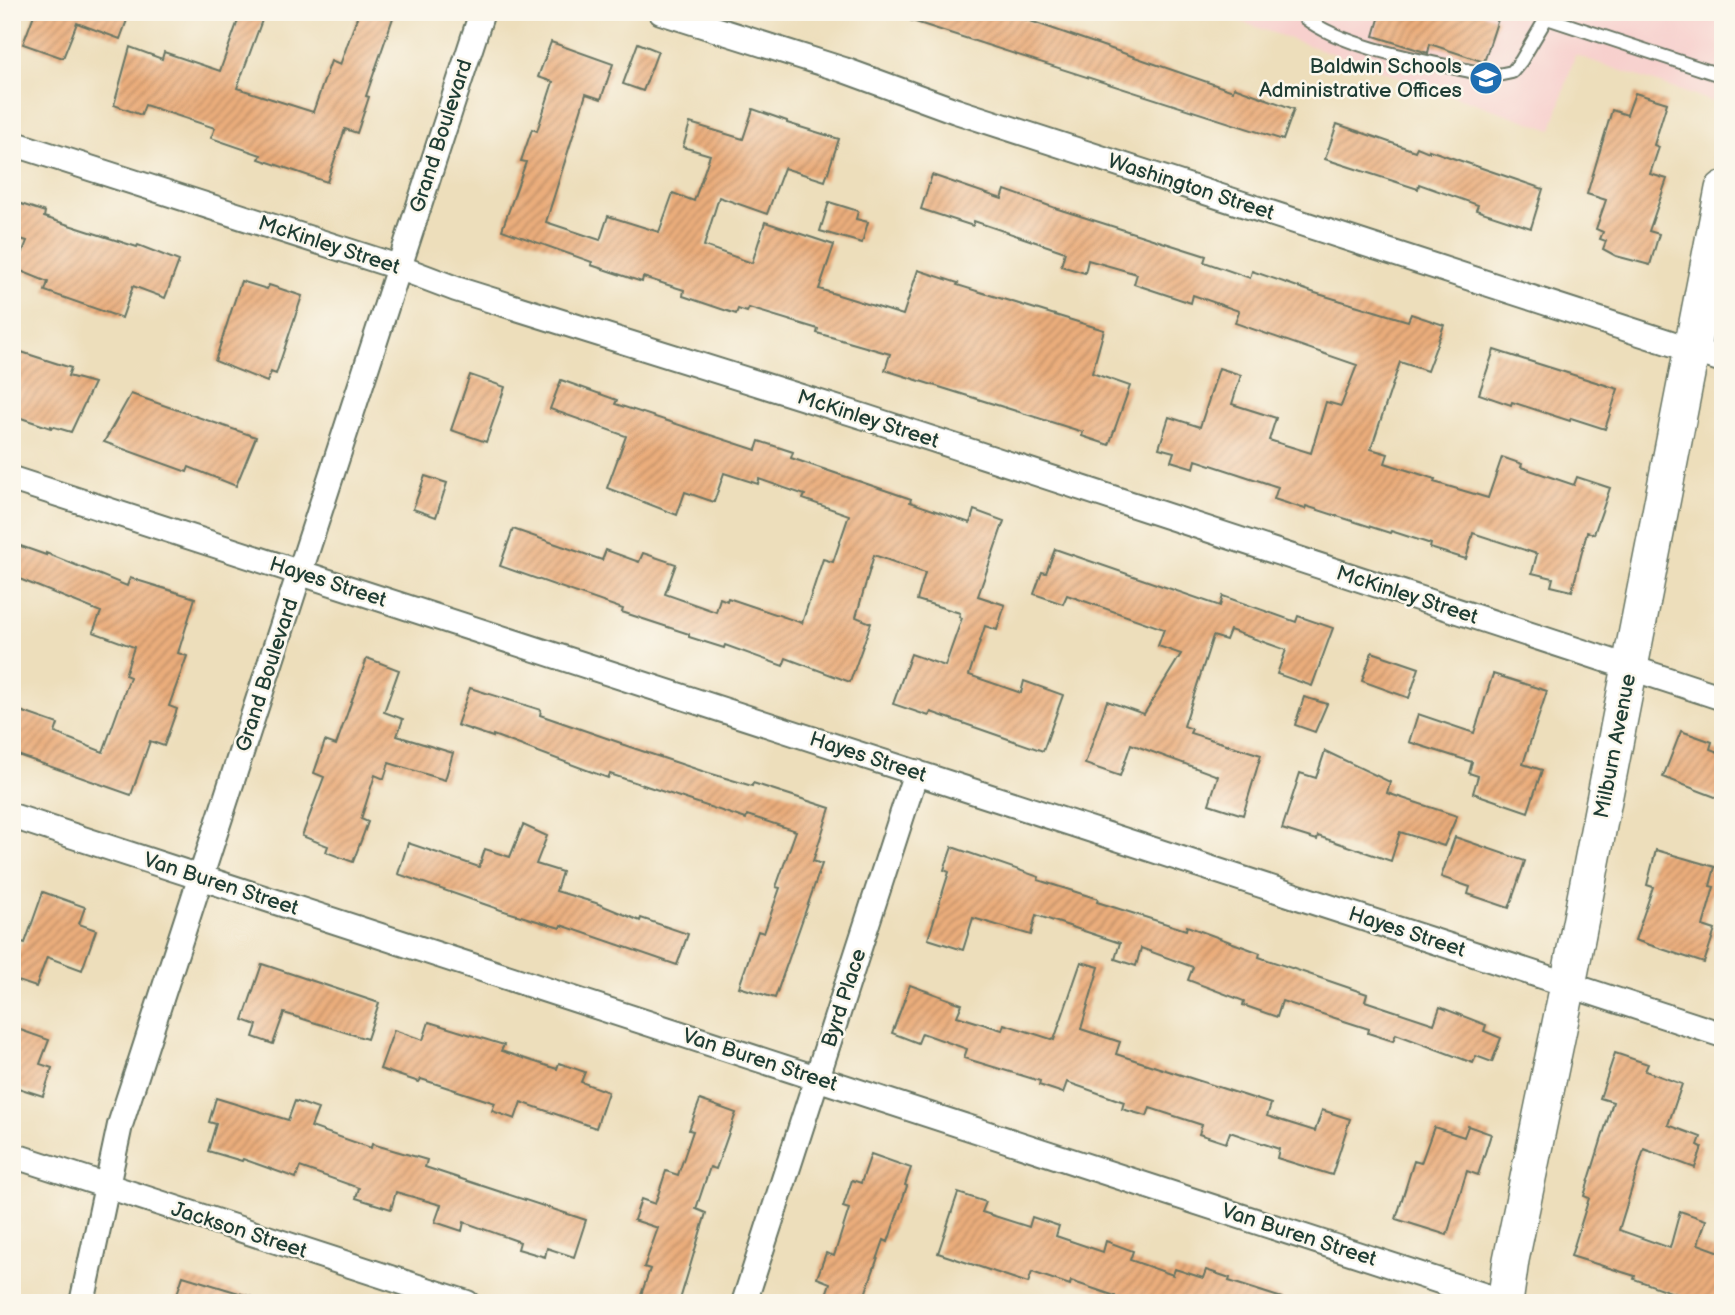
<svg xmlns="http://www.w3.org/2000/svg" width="1735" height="1315" viewBox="0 0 1735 1315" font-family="'Balsamiq Sans',sans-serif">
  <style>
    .built { fill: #f7d0cd }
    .building { fill: url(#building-hatch) }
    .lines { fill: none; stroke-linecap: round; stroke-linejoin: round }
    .service-casing { stroke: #677563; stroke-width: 16 }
    .minor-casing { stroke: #677563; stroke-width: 28 }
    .secondary-casing { stroke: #677563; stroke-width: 38 }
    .service { stroke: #fff; stroke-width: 12 }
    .minor { stroke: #fff; stroke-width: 24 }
    .secondary { stroke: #fff; stroke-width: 35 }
    .labels { text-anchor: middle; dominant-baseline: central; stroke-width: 5; stroke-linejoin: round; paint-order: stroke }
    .poi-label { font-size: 21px; fill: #1f3d34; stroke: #fbf7ec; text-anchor: end }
    .street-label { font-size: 21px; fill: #1f3d34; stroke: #fbf7ec }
  </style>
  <defs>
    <pattern id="building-hatch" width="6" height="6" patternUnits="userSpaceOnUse" patternTransform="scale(1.75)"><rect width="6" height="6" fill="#ebad7c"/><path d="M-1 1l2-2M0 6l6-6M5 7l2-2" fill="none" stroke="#be8e66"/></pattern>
  </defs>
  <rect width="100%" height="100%" fill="#fbf7ec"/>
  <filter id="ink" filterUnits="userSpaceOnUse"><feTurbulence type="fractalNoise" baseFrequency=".0143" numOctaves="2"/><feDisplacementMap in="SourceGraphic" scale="14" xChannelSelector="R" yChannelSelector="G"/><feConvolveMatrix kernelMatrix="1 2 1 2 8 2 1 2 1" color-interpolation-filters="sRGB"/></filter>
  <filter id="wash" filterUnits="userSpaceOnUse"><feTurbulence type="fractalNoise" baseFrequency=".00686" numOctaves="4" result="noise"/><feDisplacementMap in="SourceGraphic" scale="28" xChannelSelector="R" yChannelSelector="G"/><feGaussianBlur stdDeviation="1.57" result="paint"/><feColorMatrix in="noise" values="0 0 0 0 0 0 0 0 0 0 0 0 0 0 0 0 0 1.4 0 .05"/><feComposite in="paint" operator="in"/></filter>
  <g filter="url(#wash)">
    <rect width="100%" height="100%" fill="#eddebb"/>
    <path class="built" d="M1213,12H1723V50L1713,102L1575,55L1552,130Z"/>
    <g id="blocks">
      <path class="building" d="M35,12H130L120,39L77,23L63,58L23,44Z
        M241,12H265L237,88L313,112L331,61L340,65L359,12H395L366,96L369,97L357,133L345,129L327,182L259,159L261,155L211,138L215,128L145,105L141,115L114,105L130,47L162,59L164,52L220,71Z
        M901,12H999L1013,17V15L1233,91L1234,87L1294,109L1283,140L900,17Z
        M1381,12H1479L1498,19L1484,62L1430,44L1428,53L1374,36Z
        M551,42L613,64L601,99L586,94L546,222L600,240L608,216L659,232L673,193L694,201L710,155L683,147L690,123L743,139L753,109L787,121V123L839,139L825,181L784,168L767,214L719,197L704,246L752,263L765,222L834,245L819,289L903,315L918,270L958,283L957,285L1104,330L1092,373L1130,386L1109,445L1082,436L1083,432L885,370L890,354L817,333L818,329L749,308L747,312L738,309L736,314L683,296L684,290L643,277L642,282L591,265L592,262L502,230L526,162L521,161L532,129L537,131L553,82L538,77Z
        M638,43L658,51L643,91L623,84Z
        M1635,93L1667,103L1654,145L1659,147L1650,174L1667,179L1649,231L1659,234L1650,265L1616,256L1603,249L1606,241L1600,239L1603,232L1596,229L1606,200L1587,194L1612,110L1627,115Z
        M1337,124L1415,151L1417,147L1429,152V150L1543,189L1531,228L1476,210L1478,205L1419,184L1418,189L1325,159Z
        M932,175L1002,199L1005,190L1058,209L1206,256L1204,262L1250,278L1252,271L1315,293L1408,321L1411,314L1444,325L1427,371L1400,362L1371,449L1388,454L1385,463L1435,479L1434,482L1488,498L1502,457L1522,464L1521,467L1574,485L1577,477L1610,488L1594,534L1587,532L1572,591L1551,586L1553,578L1532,573L1537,554L1473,533L1466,559L1430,548L1431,544L1391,531L1390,533L1306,506L1305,509L1274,499L1278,487L1196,460L1194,468L1171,461L1174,452L1159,448L1169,417L1200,427L1219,368L1241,375L1232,404L1276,418L1269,440L1311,453L1326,402L1341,406L1357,365L1235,323L1239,311L1193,295L1191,303L1134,284L1137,274L1088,260L1085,273L1061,266L1065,252L974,221L973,226L921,209Z
        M12,201L45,212L44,217L137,247L138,245L179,261L165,298L133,286L122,318L45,291L48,282L16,269L27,241L17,238L20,227L12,224Z
        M829,202L858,211L856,219L868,222L862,243L820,231Z
        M241,281L267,289L269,285L302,296L276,374L271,372L267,382L215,361Z
        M12,349L71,368L68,376L94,383L71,432L51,426V428L12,415Z
        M1494,350L1618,389L1605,429L1571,418L1570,421L1512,402L1511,405L1479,394Z
        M470,375L505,387L486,442L451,430Z
        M561,380L617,400L615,404L756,450L759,441L793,452L791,458L911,499L910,502L970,523L974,510L1004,521L978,596L1005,605L997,630L985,626L969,675L1021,693L1024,681L1063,695L1043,751L931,712L929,716L893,704L911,654L945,666L962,618L959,617L960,613L917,600L925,573L874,555L856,617L871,623L850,682L786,658L783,666L725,645L724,648L689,637V634L622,612L623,609L500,566L513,529L602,560L606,550L639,562L643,553L676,564L665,594L716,612L720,598L727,601L728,598L802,623L823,559L833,562L849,515L803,499L805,495L759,479L758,484L724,473L714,502L685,492L677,515L607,488L626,436L550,409Z
        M131,394L256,437L236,486L189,467L187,472L104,442Z
        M425,476L447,483L436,517L413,509Z
        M12,543L46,555V553L127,586L130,578L195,598L178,653L187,656L169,706L177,709L164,746L150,741L131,795L12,753V708L58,724L55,733L103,752L130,677L125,675L134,647L93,632L101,612L12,576Z
        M1055,549L1220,606L1223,596L1296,622L1298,616L1333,628L1312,686L1277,674L1286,650L1230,630L1226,640L1213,636L1184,726L1192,729L1190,733L1261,755L1243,815L1209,804L1218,776L1131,744L1120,776L1085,764L1107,701L1144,714L1181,654L1158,646L1164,629L1067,595L1063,604L1034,594L1042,572L1046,573Z
        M1372,652L1419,668L1409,698L1362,681Z
        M367,658L399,670L384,712L403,719L397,736L453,753L445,780L389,763L384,779L375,775L361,819L368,822L353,862L326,852L328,846L302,836L324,777L314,773L325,741L336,745Z
        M1493,674L1547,691L1523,764L1542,770L1528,812L1473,793L1478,776L1469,773L1472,762L1409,742L1418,714L1474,733Z
        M470,688L541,710L540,715L621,743V744L702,771L752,786L753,783L830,808L813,861L822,864L775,998L739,987L758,931L764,933L780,888L776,887L796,831L747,815L746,819L610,774L608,778L493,735V737L457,725Z
        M1304,697L1327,704L1315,732L1295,725Z
        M1681,731L1712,742L1710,749L1723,754V800L1663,777Z
        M1325,751L1390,782L1387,793L1457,816L1444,846L1400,832L1391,861L1318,836L1317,840L1282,829L1300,773L1316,778Z
        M523,825L547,836L536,864L562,872L556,891L596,903L640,921L641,918L688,934L677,965L561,925L560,928L501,910L398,874L408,843L479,867L485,849L510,857Z
        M1455,837L1525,861L1509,908L1468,894L1470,887L1441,877Z
        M952,847L1039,877L1038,880L1098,899L1097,902L1186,930L1187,926L1260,953L1259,957L1367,994L1365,1001L1434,1024L1440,1007L1486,1025L1484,1031L1501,1038L1492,1062L1476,1056L1473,1063L1396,1034L1393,1041L1368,1033L1369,1029L1282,1001L1277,1017L1243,1005L1244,1001L1188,980L1193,967L1141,948L1136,966L1115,959L1120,943L1036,915L1031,935L973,918L963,950L928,939L949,872L944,870Z
        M1656,850L1715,867L1710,886L1714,887L1703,926L1715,930L1704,963L1635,940L1653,887L1647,885Z
        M43,892L85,907L79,924L96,930L82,970L47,957L36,987L12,979V970L22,942L25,943Z
        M1081,962L1099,967L1081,1029L1120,1042L1116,1054L1271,1104L1267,1116L1315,1131L1322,1110L1350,1119L1332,1175L1277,1158L1279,1149L1230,1132L1226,1143L1199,1134L1202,1125L1150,1108L1147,1116L1122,1109L1124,1102L1067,1082L1063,1093L1039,1085L1040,1081L964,1058L967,1049L922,1033L918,1043L892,1033L910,985L962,1004L957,1016L1002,1030L1004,1024L1054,1040Z
        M262,964L379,1003L367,1039L284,1013L273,1044L253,1037L257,1025L243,1020Z
        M429,1022L504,1045L501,1051L557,1069L559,1063L585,1072L581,1082L608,1092L596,1128L521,1102L515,1119L492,1111L495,1103L421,1079L419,1082L380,1069L394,1030L423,1040Z
        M12,1027L49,1040L40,1064L52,1068L43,1096L12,1086Z
        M1615,1053L1648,1064L1645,1071L1682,1084L1668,1125L1701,1137L1698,1145L1702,1147L1695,1168L1644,1149L1619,1230L1670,1248L1680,1211L1706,1220L1698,1244L1723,1253V1303H1701L1634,1279L1635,1276L1571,1256L1589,1198L1584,1196L1613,1102L1600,1098Z
        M216,1098L288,1120L295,1101L318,1109L311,1127L371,1148L372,1144L427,1160L425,1167L586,1220L574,1257L547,1248L545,1257L518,1249L520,1242L464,1222L462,1231L435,1222L441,1205L396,1192L391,1209L356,1198L359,1188L300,1167L296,1178L243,1159L242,1161L208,1151L216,1124L209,1122Z
        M700,1100L736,1113L716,1169L710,1167L696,1209L706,1213L679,1303H654L640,1298L650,1269L644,1267L658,1228L634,1220L641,1199L655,1204L666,1171L678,1175L693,1131L689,1130Z
        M1468,1126L1491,1134L1478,1175L1467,1171L1447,1235L1396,1219L1414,1161L1421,1163L1434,1127L1464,1137Z
        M871,1154L911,1168L905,1185L907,1186L888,1242L884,1240L862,1303H823L830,1283L817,1278L826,1253L834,1256L849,1209L843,1207L852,1180L861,1183Z
        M958,1193L986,1202L982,1212L1029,1227L1032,1217L1059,1226L1056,1236L1103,1252L1106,1241L1133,1251L1130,1260L1173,1275L1175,1269L1203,1278L1206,1270L1230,1278L1229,1281L1282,1298V1303H1113L1115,1296L1071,1281L1070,1285L1032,1272L1028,1283L938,1253Z
        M183,1276L252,1297L251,1303H174Z"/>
    </g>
  </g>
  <g filter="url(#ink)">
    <use href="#blocks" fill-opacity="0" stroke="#677563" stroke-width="2"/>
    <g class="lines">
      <defs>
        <path id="service" d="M1304,12L1305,18C1348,51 1439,63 1493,76L1512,72L1521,61L1550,12
          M1547,18L1723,76"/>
        <path id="minor" d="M661,12L844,70L956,111L1723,360
          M12,143L398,267L456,289L865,417L1723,698
          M12,479L1723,1035
          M12,816L1507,1303
          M12,1155L467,1303
          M82,1303L120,1125L482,12
          M744,1303L916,772"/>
        <path id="secondary" d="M1505,1303L1511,1260L1568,985L1723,189"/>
      </defs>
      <use href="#service" class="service-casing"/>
      <use href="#minor" class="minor-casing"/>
      <use href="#secondary" class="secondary-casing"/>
      <use href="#service" class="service"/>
      <use href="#minor" class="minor"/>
      <use href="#secondary" class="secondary"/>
    </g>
  </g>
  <defs>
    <symbol id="school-disc" viewBox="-11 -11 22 22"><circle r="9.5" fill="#1f6fb2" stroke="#fbf7ec"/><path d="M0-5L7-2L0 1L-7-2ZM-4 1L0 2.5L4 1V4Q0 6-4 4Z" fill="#fff"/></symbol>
  </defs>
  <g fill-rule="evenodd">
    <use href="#school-disc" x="1467" y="59" width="38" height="38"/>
  </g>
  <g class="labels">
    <g class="poi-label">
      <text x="1462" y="66">Baldwin Schools<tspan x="1462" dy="24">Administrative Offices</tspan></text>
    </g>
    <g class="street-label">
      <text transform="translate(441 136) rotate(-72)">Grand Boulevard</text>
      <text transform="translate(1191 187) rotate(18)">Washington Street</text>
      <text transform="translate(329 245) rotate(18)">McKinley Street</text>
      <text transform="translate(868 419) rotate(18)">McKinley Street</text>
      <text transform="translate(328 582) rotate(18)">Hayes Street</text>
      <text transform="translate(1407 595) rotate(18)">McKinley Street</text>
      <text transform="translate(267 675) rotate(-72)">Grand Boulevard</text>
      <text transform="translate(1615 746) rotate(-79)">Milburn Avenue</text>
      <text transform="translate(868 757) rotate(18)">Hayes Street</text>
      <text transform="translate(221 884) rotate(18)">Van Buren Street</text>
      <text transform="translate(1407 932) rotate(18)">Hayes Street</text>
      <text transform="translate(844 998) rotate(-72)">Byrd Place</text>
      <text transform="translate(760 1060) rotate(18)">Van Buren Street</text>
      <text transform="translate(239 1230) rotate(18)">Jackson Street</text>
      <text transform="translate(1299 1235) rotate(18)">Van Buren Street</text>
    </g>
  </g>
  <rect width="1735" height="1315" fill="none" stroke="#fbf7ec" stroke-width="42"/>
</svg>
